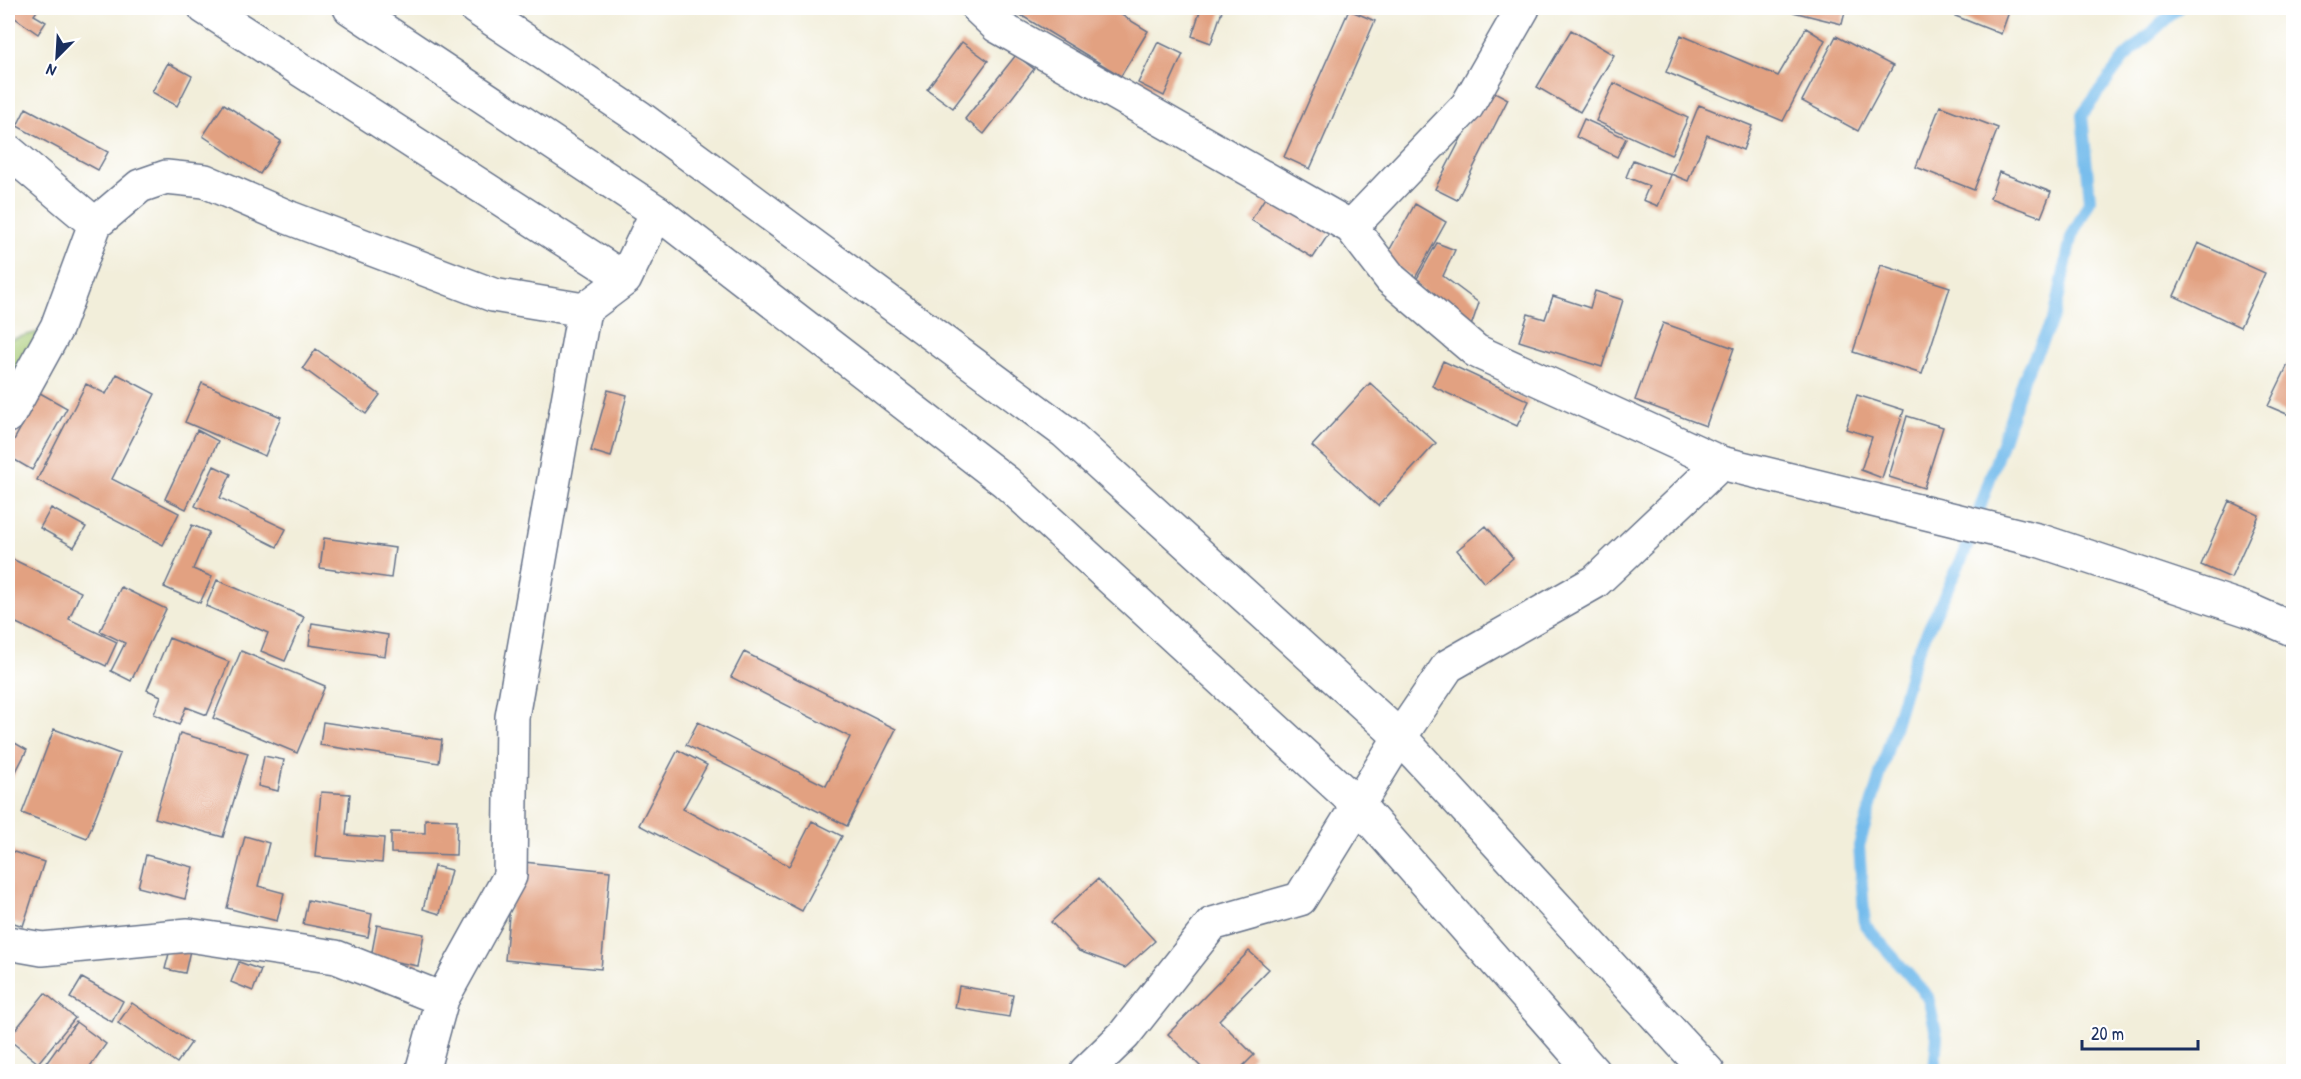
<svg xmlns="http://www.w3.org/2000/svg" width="2301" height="1079" viewBox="0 0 2301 1079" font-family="'Patrick Hand',sans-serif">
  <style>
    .green { fill: #a5c972; stroke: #607c68; stroke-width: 1.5 }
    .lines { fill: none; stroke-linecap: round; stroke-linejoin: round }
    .stream { stroke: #74bcec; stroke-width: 12 }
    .building { fill: #e2a181 }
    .minor-casing { stroke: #667289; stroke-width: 36 }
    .major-casing { stroke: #667289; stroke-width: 36 }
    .minor { stroke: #fff; stroke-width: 33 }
    .major { stroke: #fff; stroke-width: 33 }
  </style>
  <rect width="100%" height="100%" fill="#fff"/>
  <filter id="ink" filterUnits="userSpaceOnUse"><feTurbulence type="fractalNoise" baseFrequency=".0167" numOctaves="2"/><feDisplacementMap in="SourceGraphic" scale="12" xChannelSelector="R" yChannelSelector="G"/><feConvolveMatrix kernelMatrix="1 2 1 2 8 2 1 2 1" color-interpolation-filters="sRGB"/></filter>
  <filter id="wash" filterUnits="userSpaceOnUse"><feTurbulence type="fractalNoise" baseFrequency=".008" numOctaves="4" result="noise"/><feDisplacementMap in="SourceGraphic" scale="24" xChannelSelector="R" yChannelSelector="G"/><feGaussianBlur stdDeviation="1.35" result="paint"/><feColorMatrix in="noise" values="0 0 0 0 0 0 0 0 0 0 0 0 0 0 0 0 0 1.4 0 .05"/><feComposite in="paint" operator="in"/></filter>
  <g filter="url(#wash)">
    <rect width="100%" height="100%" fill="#f2eeda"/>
    <path class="green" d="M57,327L8,416V340Z"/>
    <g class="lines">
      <path class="stream" d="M1934,1072L1937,1037L1928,997L1865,925L1859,846L1915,657L1965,552L2024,378L2055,315L2071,238L2090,200L2082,115L2124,58L2178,8"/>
    </g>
    <g id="blocks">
      <path class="building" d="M8,8H39L34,15L46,22L38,34L8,13Z
        M1009,8H1110L1148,31L1121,76Z
        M1201,8H1223L1211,43L1192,36Z
        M1777,8H1846L1842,24Z
        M1956,8H2006L2010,9L2001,34L1953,15Z
        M1349,10L1375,21L1310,169L1284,157Z
        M1806,28L1825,40L1783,121L1666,72L1681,35L1778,76Z
        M1571,30L1614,55L1580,112L1537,87Z
        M1836,36L1893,66L1858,131L1802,101Z
        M962,42L988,61L953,108L927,89Z
        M1158,42L1183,54L1164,96L1138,83Z
        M1016,55L1034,69L984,134L965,119Z
        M168,63L192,76L177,106L152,92Z
        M1614,83L1688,118L1671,155L1596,121Z
        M1487,88L1508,99L1457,200L1435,189Z
        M224,104L281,141L260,174L203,136Z
        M1699,105L1752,126L1743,150L1707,135L1688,181L1671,174Z
        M1940,106L1998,128L1974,190L1916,167Z
        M26,108L108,152L98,170L17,126Z
        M1584,119L1626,138L1617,157L1576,137Z
        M1633,160L1671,175L1658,206L1643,200L1649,186L1626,177Z
        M1999,172L2051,192L2041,217L1990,198Z
        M1268,193L1330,232L1313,258L1251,220Z
        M1415,204L1446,222L1415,278L1384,260Z
        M1437,243L1455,250L1443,276L1479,303L1470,329L1414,284Z
        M2198,243L2265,273L2240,327L2174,296Z
        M1881,265L1950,287L1922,374L1853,352Z
        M1595,291L1623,300L1602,367L1519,341L1528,314L1545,319L1553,296L1590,308Z
        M1663,323L1734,348L1706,426L1635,400Z
        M316,349L380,395L366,414L303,368Z
        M2294,352V417L2268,406Z
        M1443,361L1529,401L1517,426L1432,386Z
        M117,374L155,394L112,479L179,513L163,545L37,480L86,384L106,394Z
        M202,383L281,417L265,456L185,422Z
        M1370,383L1436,443L1378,506L1312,446Z
        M608,390L627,395L611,457L591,451Z
        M40,393L67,408L32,470L8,456V451Z
        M1857,395L1904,410L1882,478L1861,470L1872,437L1846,429Z
        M1907,416L1943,427L1924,488L1889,477Z
        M197,430L218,441L186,509L165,499Z
        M214,466L231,474L220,498L286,529L277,547L195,506Z
        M2229,501L2259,515L2231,578L2201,565Z
        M51,508L86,527L74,547L40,528Z
        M192,525L209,532L193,569L212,577L200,603L164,587Z
        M1486,526L1513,558L1484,583L1457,550Z
        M324,538L395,548L391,578L320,568Z
        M8,557L81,592L69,619L117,642L106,666L8,619Z
        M217,580L304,617L285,661L261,651L268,633L206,606Z
        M121,587L166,609L131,681L111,671L125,643L100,631Z
        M312,623L388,635L385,656L309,645Z
        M169,638L229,662L207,715L186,707L179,725L154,714L161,696L147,690Z
        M241,651L325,686L297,753L213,718Z
        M744,652L896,729L847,826L686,745L698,722L826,786L850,737L731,677Z
        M323,722L442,740L439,763L320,745Z
        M54,729L120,754L87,838L22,813Z
        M180,733L248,753L223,837L155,818Z
        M8,739L27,750L8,787Z
        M678,750L707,765L683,809L789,866L812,821L842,836L802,911L639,825Z
        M264,756L284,760L278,791L258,786Z
        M321,792L350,794L346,835L384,838L382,863L315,857Z
        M425,819L457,820L456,855L391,853V832L425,833Z
        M245,836L269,843L258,886L284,893L277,921L227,908Z
        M8,850L44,862L23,926L8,921Z
        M146,855L193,867L185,899L138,887Z
        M514,861L610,871L601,969L505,960Z
        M434,866L451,870L440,914L423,909Z
        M1098,879L1155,941L1125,968L1079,951L1051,922Z
        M308,900L372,914L368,937L303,924Z
        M377,925L424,934L418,966L371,957Z
        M171,946L190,950L185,973L165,969Z
        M1249,951L1269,969L1219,1020L1254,1055L1237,1072H1206L1168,1034Z
        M239,962L261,970L253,991L231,982Z
        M82,978L123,1001L112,1022L70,998Z
        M959,986L1013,995L1009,1017L955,1008Z
        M45,993L75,1018L38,1063L8,1039Z
        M132,1003L191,1043L177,1063L118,1023Z
        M76,1022L106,1044L86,1072H40Z"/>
    </g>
  </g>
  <g filter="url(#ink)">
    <use href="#blocks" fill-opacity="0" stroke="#667289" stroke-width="1.5"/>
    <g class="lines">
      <defs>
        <path id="minor" d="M205,8L625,279
          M978,8L997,26L1351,227L1391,279L1476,351L1721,463L2041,541L2251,611L2294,630
          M8,151L95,224
          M1351,227L1467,106L1523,8
          M8,416L57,327L95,224L140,186L166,177L205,181L290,218L493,295L584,310L625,279L657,212
          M8,943L42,949L188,935L336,957L442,999
          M422,1072L442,999L510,876L512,717L584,310
          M1086,1072L1124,1035L1212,924L1300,899L1400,737L1448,666L1595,582L1721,463"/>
        <path id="major" d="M350,8L657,212L1006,482L1358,805L1593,1072
          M476,8L639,117L1065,432L1400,737L1708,1072"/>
      </defs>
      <use href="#minor" class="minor-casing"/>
      <use href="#major" class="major-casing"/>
      <use href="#minor" class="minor"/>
      <use href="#major" class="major"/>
    </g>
  </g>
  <rect width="2301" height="1079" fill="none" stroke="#fff" stroke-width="30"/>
  <g transform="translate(57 57) rotate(204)" stroke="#ffffff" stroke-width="4.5" paint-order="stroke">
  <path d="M0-4.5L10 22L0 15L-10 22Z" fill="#1b2f5e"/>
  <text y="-9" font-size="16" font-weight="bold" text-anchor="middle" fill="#1b2f5e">N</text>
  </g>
  <path d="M2082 1040v9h116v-9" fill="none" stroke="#1b2f5e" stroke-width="3"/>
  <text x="2091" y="1040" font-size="18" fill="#1b2f5e" stroke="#ffffff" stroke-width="4.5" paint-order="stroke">20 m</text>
</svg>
